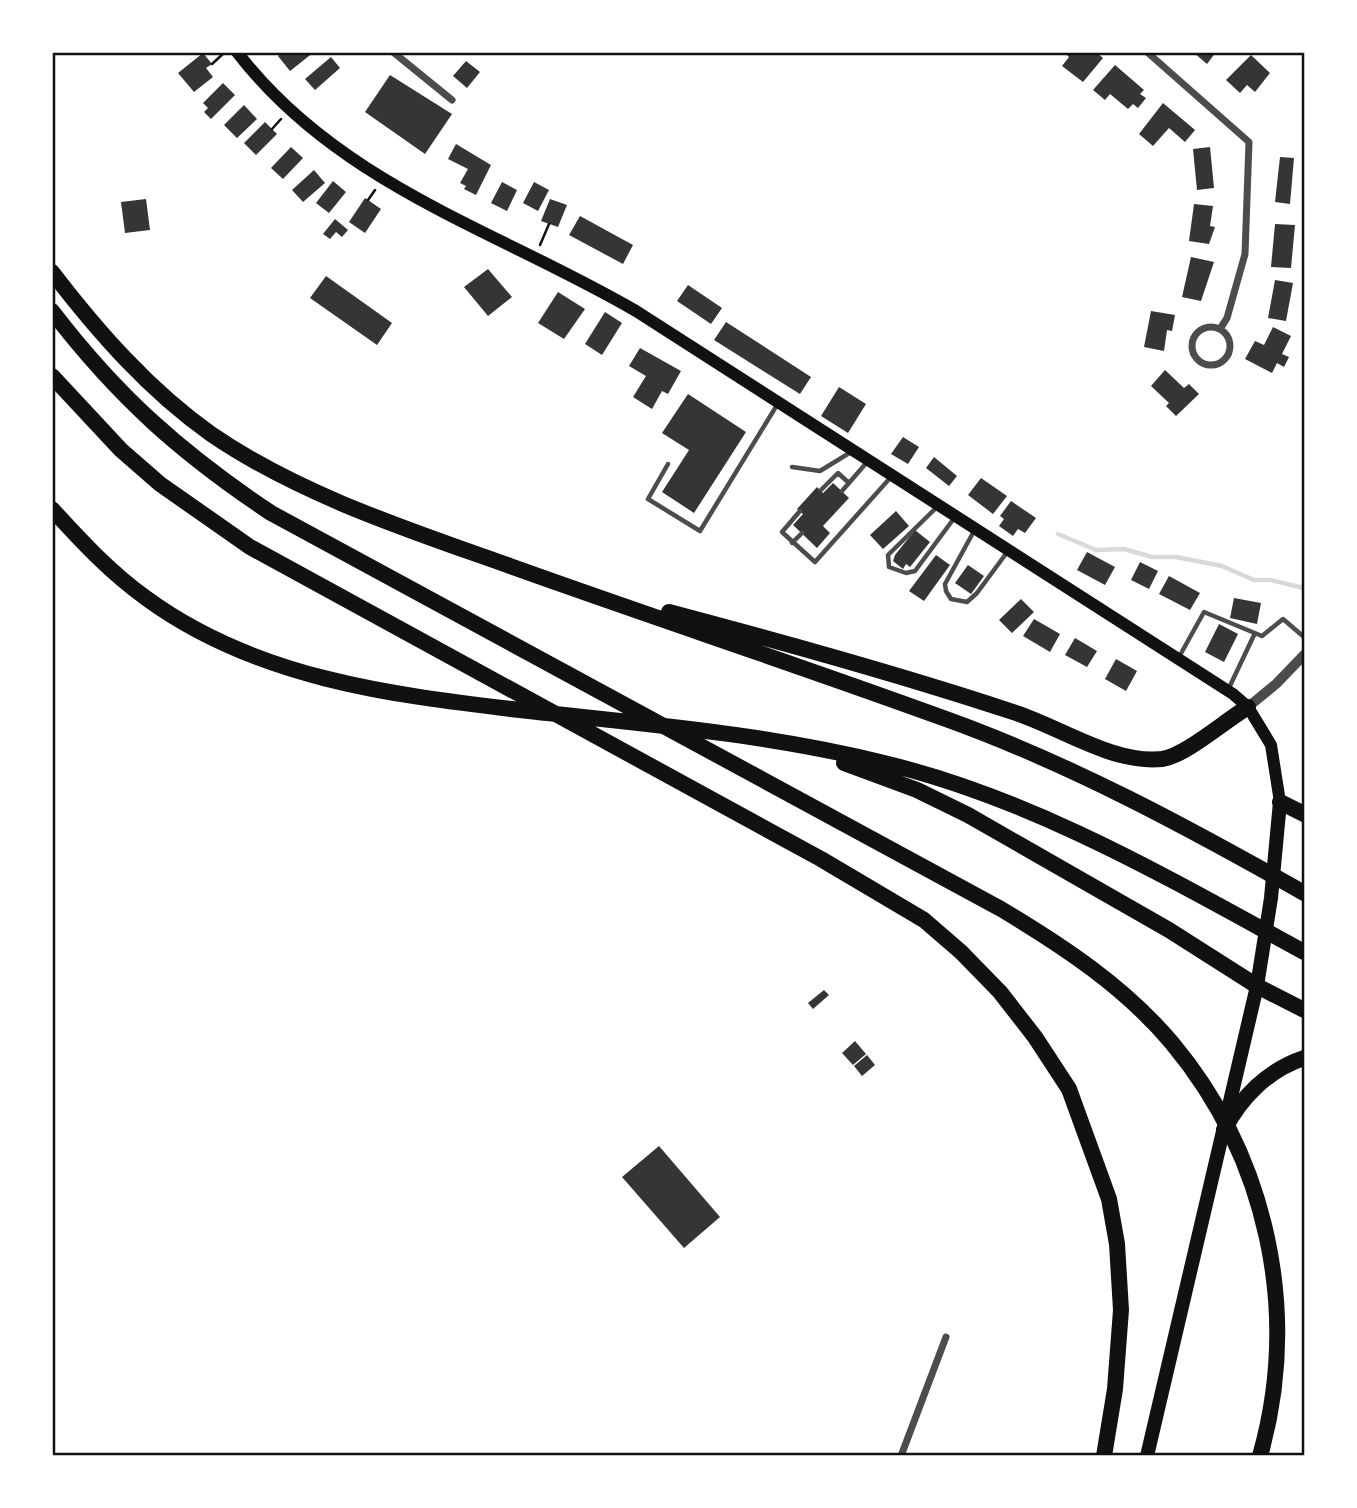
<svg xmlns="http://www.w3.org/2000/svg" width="1357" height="1508" viewBox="0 0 1357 1508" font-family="'Times New Roman',serif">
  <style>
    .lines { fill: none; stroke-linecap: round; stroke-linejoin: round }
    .stream { stroke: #d9d9d9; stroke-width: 4.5 }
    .building { fill: #353535 }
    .path { stroke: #111; stroke-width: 2.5 }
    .service { stroke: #4c4c4c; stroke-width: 4.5 }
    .minor { stroke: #4c4c4c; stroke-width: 7 }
    .tertiary { stroke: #4c4c4c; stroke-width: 10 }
    .secondary { stroke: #111; stroke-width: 12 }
    .trunk { stroke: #111; stroke-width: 14 }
    .motorway { stroke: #111; stroke-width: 16 }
    .neatline { fill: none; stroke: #111; stroke-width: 2.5 }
  </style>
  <rect width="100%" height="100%" fill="#fff"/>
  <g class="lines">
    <path class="stream" d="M1058,534L1096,550L1124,549L1152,557H1176L1222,566L1254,580H1270L1304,588"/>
  </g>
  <path class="building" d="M282,52H314L290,71L278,56Z
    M1064,52H1096L1103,58L1083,82L1062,66L1069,57Z
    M1193,52H1216L1207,64Z
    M203,53L212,64L206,68L213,77L194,92L178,73Z
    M1251,55L1270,73L1255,92L1247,85L1240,93L1226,80Z
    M331,57L340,68L315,90L305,79Z
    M466,61L480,72L467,88L453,76Z
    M1115,65L1144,90L1140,94L1146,98L1138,108L1133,104L1128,109L1110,94L1105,100L1093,90Z
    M390,75L452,114L425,154L365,112Z
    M223,83L235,95L211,119L204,112L208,108L203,103Z
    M1163,103L1195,130L1185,142L1169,128L1153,146L1139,134Z
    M244,105L257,119L237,138L224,125Z
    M265,122L277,134L256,155L244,143Z
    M456,144L491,165L476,195L464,189L466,186L460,183L468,169L448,159Z
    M291,147L303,158L283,179L271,168Z
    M1210,147L1214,188L1197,190L1193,149Z
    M1280,157L1294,158L1290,204L1275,202Z
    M314,170L325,183L303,202L292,190Z
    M333,181L346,192L329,213L316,203Z
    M502,182L517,190L507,211L491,203Z
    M534,182L549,190L538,211L523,203Z
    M365,198L381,209L365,233L349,222Z
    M146,199L150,230L125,233L121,202Z
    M550,199L567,205L558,227L541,221Z
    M1194,204L1213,206L1210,226L1215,227L1209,244L1189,241Z
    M580,216L633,245L623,264L569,235Z
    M335,219L348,230L342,237L336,232L330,239L323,234Z
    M1275,224L1295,225L1291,268L1271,267Z
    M1191,257L1214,262L1201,301L1182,297Z
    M488,269L512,297L488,316L464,287Z
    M326,276L392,323L377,345L310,298Z
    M1275,280L1293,283L1286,321L1268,318Z
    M688,285L722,308L711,324L677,301Z
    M558,292L585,309L564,339L538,323Z
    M1151,311L1175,315L1172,331L1167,330L1164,351L1144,347Z
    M605,312L622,323L602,355L585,344Z
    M726,322L811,377L800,394L714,340Z
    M1273,327L1291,336L1282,354L1289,357L1284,367L1277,363L1272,373L1245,359L1255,341L1264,345Z
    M640,348L681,371L668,394L662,391L652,409L633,397L646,376L629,366Z
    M1165,370L1184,388L1189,384L1199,394L1176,416L1166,406L1169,403L1151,386Z
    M839,387L866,404L848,433L821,416Z
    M688,394L746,432L694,513L662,492L689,450L662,433Z
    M903,437L919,447L908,464L891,454Z
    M934,457L957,476L949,486L926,468Z
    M981,478L1007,496L993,514L968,495Z
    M833,483L849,498L823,526L830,533L817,548L793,525L803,514L797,509L817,487L823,493Z
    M1011,501L1036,518L1025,533L1018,529L1013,536L999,526L1004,519L1000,516Z
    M896,511L909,526L883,549L870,535Z
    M915,530L930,542L910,567L906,564L903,569L893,561L895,555Z
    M1087,552L1115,567L1105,585L1077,570Z
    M936,555L950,565L924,601L909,591Z
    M1140,562L1158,571L1149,589L1131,580Z
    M968,565L984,576L971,594L955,583Z
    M1169,576L1200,593L1190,610L1159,594Z
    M1234,598L1261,603L1257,624L1230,618Z
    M1021,599L1034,612L1012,633L999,620Z
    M1034,619L1060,634L1050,652L1023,636Z
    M1219,624L1238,634L1224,662L1205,652Z
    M1075,638L1097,651L1087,667L1065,655Z
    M1116,659L1137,671L1126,691L1105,679Z
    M824,990L829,995L813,1009L808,1003Z
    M855,1041L866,1054L853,1065L842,1053Z
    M867,1055L875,1065L862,1076L854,1066Z
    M659,1146L720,1217L684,1248L622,1177Z"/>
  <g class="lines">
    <path class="path" d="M212,64L224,53
      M272,129L281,119
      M368,200L375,190
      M540,245L549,224"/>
    <path class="service" d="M668,464L648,499L700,531L777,405
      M792,467L820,471L851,452
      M821,490L838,473L849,483
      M842,491L868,461
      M937,507L888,555L889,567L906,573L915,571L955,517
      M800,511L782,532L815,562L891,477
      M974,531L945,584L946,591L951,599L967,602L977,593L1008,551
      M792,543L802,533
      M1179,657L1204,612L1262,636L1283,619L1304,637
      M1228,690L1255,633"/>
    <path class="minor" d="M393,52L452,100
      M1147,52L1249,142L1245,254L1227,318L1220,329
      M1192 346a19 19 0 1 1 38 0a19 19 0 1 1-38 0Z
      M901,1456L946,1337"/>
    <path class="tertiary" d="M1248,707L1276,684L1304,655"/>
    <path class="secondary" d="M237,52C339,185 497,230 636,311L1233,694L1248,707L1271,745L1280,802"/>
    <path class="trunk" d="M1147,1456L1257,986L1271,898L1280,802"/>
    <path class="motorway" d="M52,272C98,332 149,390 211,434C300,495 409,530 510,566C655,618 801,666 946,719C1071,764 1189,828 1304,893
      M52,311C118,397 181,453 271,513L1001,909C1063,946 1125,987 1172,1043C1267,1157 1301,1311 1260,1456
      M52,376L121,450L160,484L250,547L821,859L924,920L961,952L1000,992L1035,1037L1069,1089L1109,1199L1117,1244L1121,1310L1115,1389L1104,1456
      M52,509C81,541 111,573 146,598C255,678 390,695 520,710C641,724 765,733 884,763C1034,799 1170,879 1304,952
      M669,612C786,643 902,675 1016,713C1062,728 1113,764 1162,759C1185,756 1226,720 1248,707
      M844,763L917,790L968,815L1169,930L1257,986L1304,1010
      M1280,802L1304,814
      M1224,1130C1241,1097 1268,1070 1304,1058"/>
  </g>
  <rect width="1357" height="1508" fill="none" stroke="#ffffff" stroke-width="108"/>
  <rect x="54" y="54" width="1249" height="1400" class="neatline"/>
</svg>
